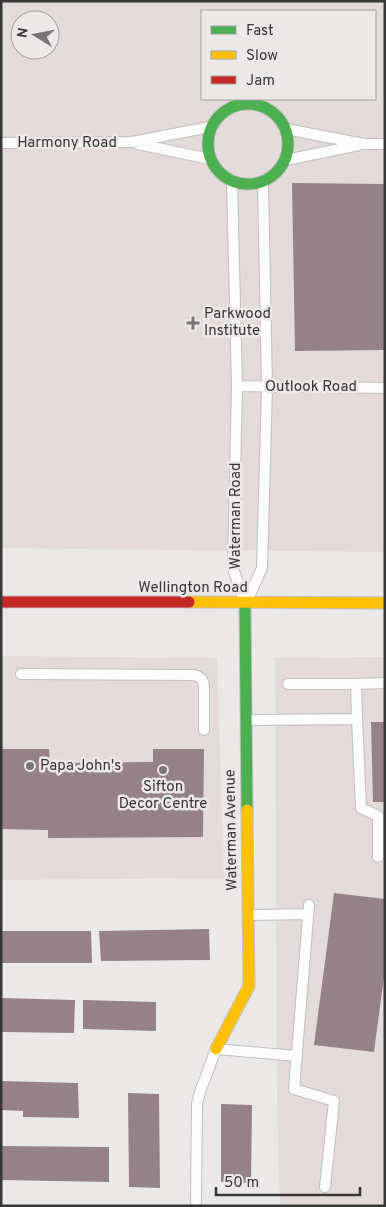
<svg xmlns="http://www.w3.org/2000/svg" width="386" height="1207" viewBox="0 0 386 1207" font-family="Overpass,sans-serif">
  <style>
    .built { fill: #e3dbd9; fill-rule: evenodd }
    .building { fill: #948288 }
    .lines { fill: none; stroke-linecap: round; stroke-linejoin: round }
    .lane-casing { stroke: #c1bfbf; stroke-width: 12 }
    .fast-casing { stroke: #c1bfbf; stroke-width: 13 }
    .slow-casing { stroke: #c1bfbf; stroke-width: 13 }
    .jam-casing { stroke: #c1bfbf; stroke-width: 13 }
    .lane { stroke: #fcfcfc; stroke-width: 10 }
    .fast { stroke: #4caf50; stroke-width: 11 }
    .slow { stroke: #ffc107; stroke-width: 11 }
    .jam { stroke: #c62828; stroke-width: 11 }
    .poi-dot { fill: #777575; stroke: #ece8e7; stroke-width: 2 }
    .labels { text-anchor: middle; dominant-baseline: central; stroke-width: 5; stroke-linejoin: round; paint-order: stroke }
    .street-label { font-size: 15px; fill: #383737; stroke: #ece8e7 }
    .poi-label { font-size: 15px; fill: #383737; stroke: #ece8e7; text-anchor: start }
  </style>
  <rect width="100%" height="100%" fill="#ebe9e8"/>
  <path class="built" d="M1,1H385V552L1,548ZM202,11H375V99H202ZM20,20H50V50H20Z
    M1,656L217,658L224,878L1,880Z
    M385,657V1206H280L277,1101L275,658Z"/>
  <path class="building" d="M292,183L385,184V350L295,351Z
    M371,722H385V802H373Z
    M1,749H49L50,763L153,762V749H204L203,837L48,838V830L1,829Z
    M334,893L385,899V969L374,1052L314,1045Z
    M209,929L210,960L101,961L99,931Z
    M1,931H91L92,963H1Z
    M1,998L75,1000L74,1033L1,1032Z
    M83,1000L156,1002V1031L83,1029Z
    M1,1081L78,1083L79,1118L23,1117V1111L1,1110Z
    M128,1093L159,1094L160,1188L129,1187Z
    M221,1104L252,1105L251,1183L221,1182Z
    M1,1146L109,1147V1182L1,1180Z"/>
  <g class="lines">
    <defs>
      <path id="lane" d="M286,129L364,144H385
        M1,143L132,142L210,127
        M138,144L210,159
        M286,160L359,145
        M232,182L237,386L233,568L244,601
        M237,386L385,388
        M247,601L262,568L267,387L263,182
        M21,674L193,675C200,676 203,679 204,686V730
        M288,684H356
        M357,719L356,684L385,683
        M247,720L357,719L361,808L378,816V857
        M309,905L294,1089L334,1101L325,1187
        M249,915L308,914
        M196,1201L197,1104L200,1092L216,1049L297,1056"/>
      <path id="fast" d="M208 144a40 40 0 1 1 80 0a40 40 0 1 1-80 0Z
        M245,604L247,810"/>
      <path id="slow" d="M189,602L385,603
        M216,1049L249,986L247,810"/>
      <path id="jam" d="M1,602H189"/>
    </defs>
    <use href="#lane" class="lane-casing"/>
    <use href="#fast" class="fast-casing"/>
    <use href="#slow" class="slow-casing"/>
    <use href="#jam" class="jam-casing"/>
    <use href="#lane" class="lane"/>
    <use href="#fast" class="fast"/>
    <use href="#slow" class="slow"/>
    <use href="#jam" class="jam"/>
  </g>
  <g class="poi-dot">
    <path d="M190.5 315.5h5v5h5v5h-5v5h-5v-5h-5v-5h5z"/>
    <circle cx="30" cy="766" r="5"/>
    <circle cx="163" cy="770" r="5"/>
  </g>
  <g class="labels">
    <g class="street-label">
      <text x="67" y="143">Harmony Road</text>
      <text x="311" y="387">Outlook Road</text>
      <text transform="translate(236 516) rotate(-90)">Waterman Road</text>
      <text x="193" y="588">Wellington Road</text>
      <text transform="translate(232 830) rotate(-91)">Waterman Avenue</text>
    </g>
    <g class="poi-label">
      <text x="204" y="314">Parkwood<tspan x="204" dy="17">Institute</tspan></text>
      <text x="40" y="766">Papa John's</text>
      <text x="163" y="787" text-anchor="middle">Sifton<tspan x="163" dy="17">Decor Centre</tspan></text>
    </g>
  </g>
  <rect width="386" height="1207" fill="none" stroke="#383737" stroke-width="5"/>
  <rect x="201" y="10" width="175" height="90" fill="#ece8e7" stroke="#a4a1a1"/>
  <rect x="211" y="26" width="25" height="8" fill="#4caf50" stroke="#a4a1a1"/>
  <text x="246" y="35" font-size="15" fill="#383737">Fast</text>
  <rect x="211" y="51" width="25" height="8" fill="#ffc107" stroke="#a4a1a1"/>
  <text x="246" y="60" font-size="15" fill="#383737">Slow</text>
  <rect x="211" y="76" width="25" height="8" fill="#c62828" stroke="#a4a1a1"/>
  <text x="246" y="85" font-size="15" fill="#383737">Jam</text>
  <g transform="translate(35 35) rotate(280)"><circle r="24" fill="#ece8e7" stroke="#a4a1a1"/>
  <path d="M0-4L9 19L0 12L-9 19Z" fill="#777575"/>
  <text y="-8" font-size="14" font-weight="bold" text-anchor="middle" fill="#383737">N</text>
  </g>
  <path d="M216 1187v8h144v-8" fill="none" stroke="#383737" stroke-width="2.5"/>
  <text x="224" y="1187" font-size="15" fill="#383737" stroke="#ece8e7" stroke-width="4" paint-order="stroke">50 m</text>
</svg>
